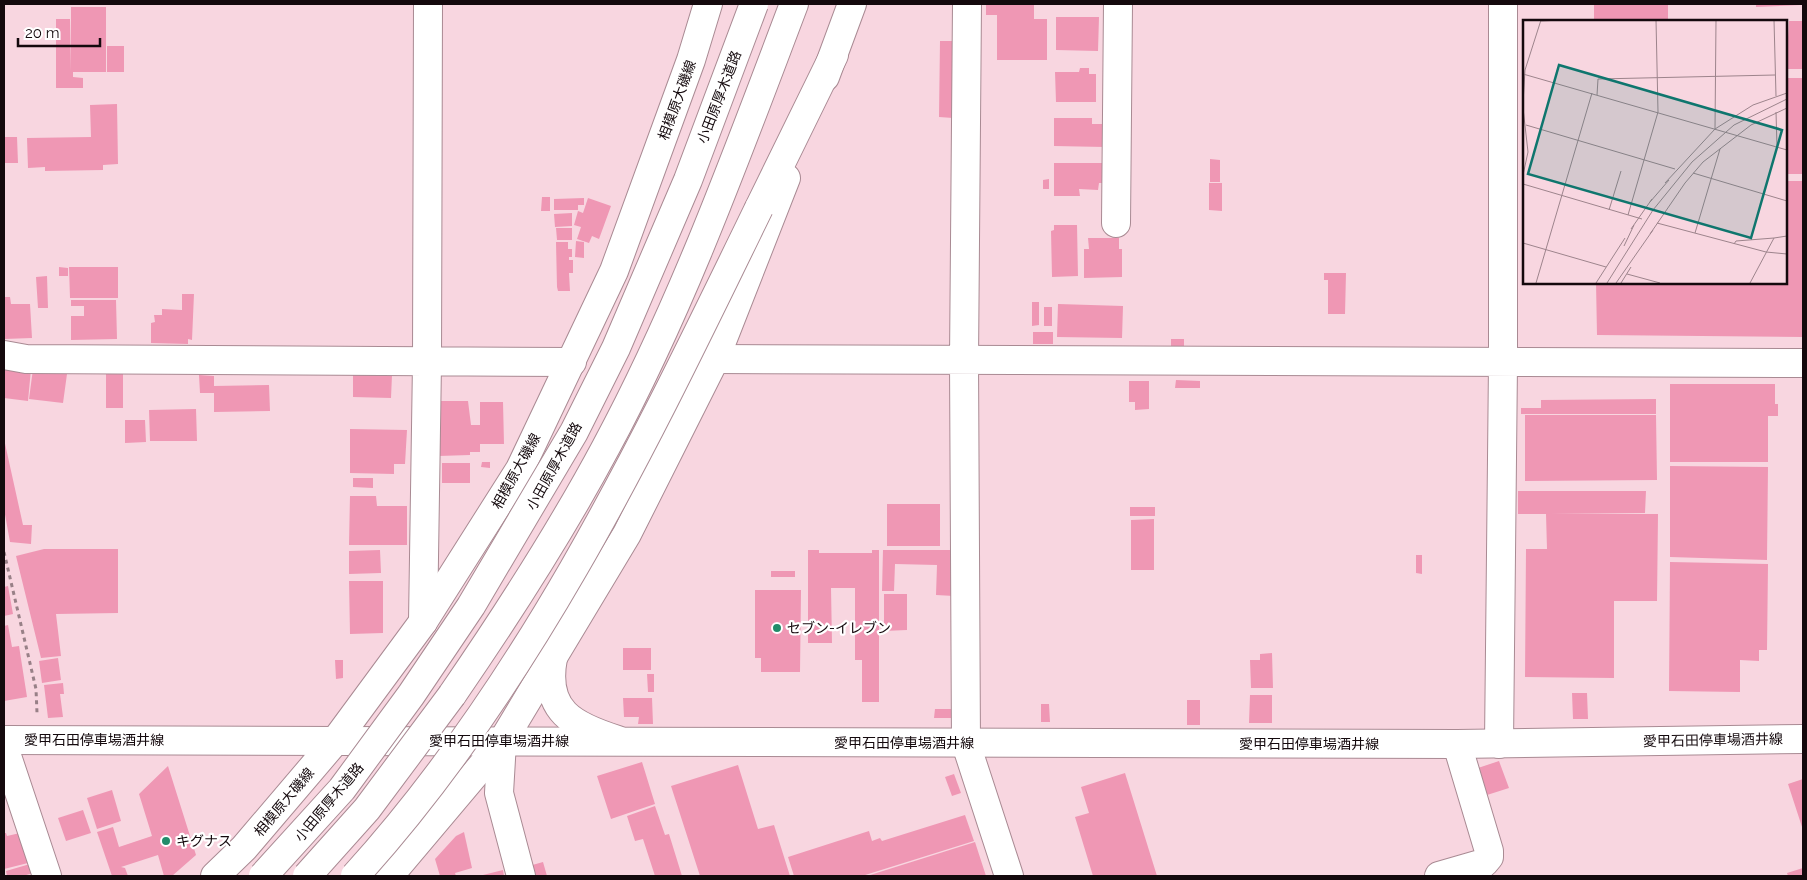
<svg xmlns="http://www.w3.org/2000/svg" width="1807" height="880" viewBox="0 0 1807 880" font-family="Raleway,'Noto Sans JP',sans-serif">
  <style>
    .building { fill: #ef97b4 }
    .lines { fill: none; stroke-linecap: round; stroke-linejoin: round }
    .minor-casing { stroke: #a98a93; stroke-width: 30 }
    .secondary-casing { stroke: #a98a93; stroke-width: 30 }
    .primary-casing { stroke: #a98a93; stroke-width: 30 }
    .motorway-casing { stroke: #a98a93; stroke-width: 30 }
    .path { stroke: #988087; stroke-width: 3; stroke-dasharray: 4 4; stroke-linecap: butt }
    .minor { stroke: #fff; stroke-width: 28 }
    .secondary { stroke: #fff; stroke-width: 28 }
    .primary { stroke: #fff; stroke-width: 28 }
    .motorway { stroke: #fff; stroke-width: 28 }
    .motorway-bridge-casing { stroke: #a98a93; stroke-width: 30; stroke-linecap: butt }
    .motorway-bridge { stroke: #fff; stroke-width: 28 }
    .poi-dot { fill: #218c6a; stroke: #fff; stroke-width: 2 }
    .labels { text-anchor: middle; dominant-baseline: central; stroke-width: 4.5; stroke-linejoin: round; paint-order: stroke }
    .street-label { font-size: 14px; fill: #14090d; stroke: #fff }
    .poi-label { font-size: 14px; fill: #14090d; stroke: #fff; text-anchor: start }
    .inset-road { fill: none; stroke: #9d848c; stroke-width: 1 }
    .view { fill: #0f766e; fill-opacity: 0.15; stroke: #0f766e; stroke-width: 2.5 }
    .inset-edge { fill: none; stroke: #14090d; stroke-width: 2.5 }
  </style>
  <rect width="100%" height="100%" fill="#f8d6e0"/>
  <path class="building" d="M986,4H1034V19H1047V60H997V15H986Z
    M1594,4H1668V21H1594Z
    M1756,4H1801V5L1756,7Z
    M71,7H106V72H73V77L83,78V88H56V19H70L71,72Z
    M1056,17H1099L1098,51L1056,50Z
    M1789,21H1803V69H1786Z
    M940,41H954L953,118L939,117Z
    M107,46H124V72H107Z
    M1080,68H1089V74H1096V102H1056L1055,72H1079Z
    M1786,78H1803V174H1786Z
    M117,104L118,164L103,165V170L45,171V167L28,168L27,138L91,137L90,105Z
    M1054,118H1092V124H1105V147L1054,146Z
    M4,137H17L18,163H4Z
    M1210,159L1220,160V182H1210Z
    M1054,163H1102V183H1099L1098,190L1079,189L1080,196H1054Z
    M1049,179V189H1043V180Z
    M1786,181H1803V337L1597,335L1596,282H1786Z
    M1209,183H1222V211L1209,210Z
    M542,197H550V211H541Z
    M584,198V205H578V210H554V199Z
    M588,198L611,206L599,239L592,236L589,243L577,239L581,227L574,225L578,211L583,213Z
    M572,213V226L555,227L554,214Z
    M1054,225H1077L1078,276L1052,277L1051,231L1054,230Z
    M556,228H572V240H557Z
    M1088,238H1119V249H1122V277L1084,278V249H1089Z
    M576,241L584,242V258L575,257Z
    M556,242H568V249H572V257H569V260H573V273H569L570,291H558L557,287Z
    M59,267L68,268V276H59Z
    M69,267H118V298H70Z
    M1324,273H1346L1345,314H1328V280H1324Z
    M47,276L48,308H38L36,277Z
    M182,294H194L192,340L188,339V344L151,343V323L155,322L154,315H162V309L182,310Z
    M4,297H10L11,304H30L32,338L4,339Z
    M71,300H116L117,339L71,340V316H84V306H71Z
    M1032,302H1039V325L1032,326Z
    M1058,304L1123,306L1122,338L1057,337Z
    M1044,307H1052V326H1044Z
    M1033,332H1053V344H1033Z
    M1171,339H1184V349H1171Z
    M4,366L31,369L28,401L4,398Z
    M33,369L67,374L63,403L29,399Z
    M106,372H123V408H106Z
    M353,374L392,375L391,398L353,397Z
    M199,375L214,376V386L269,385L270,411L214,412V393H200Z
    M1176,380L1200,381V388H1175Z
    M1129,381H1149V409L1135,410V402H1129Z
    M1670,384H1775V404H1778V416H1768V462H1670Z
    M1656,399V414H1521V408H1541V400Z
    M439,401H468L471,425H480V402H503L504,444H480V452H470V455L438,456Z
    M196,409L197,441H150L149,410Z
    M1525,415H1656L1657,480L1525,481Z
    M125,420H145L146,442L125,443Z
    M350,429L407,430L405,464H394V474L350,473Z
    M4,439L23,525H32L31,544L10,542L4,509Z
    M482,462H490V468L481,467Z
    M442,463H470V483H442Z
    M1670,466L1768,467L1767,560L1670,557Z
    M353,478H373V488L353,487Z
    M1518,491H1646L1645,513L1551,514H1658L1657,601H1614V678L1525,677L1526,549H1547L1546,514H1518Z
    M350,496H376L377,506H407V545H349Z
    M887,504H940V546H887Z
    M1130,507H1155V516H1130Z
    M1154,519V570H1131V520Z
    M44,549H118V613L56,614L61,656L41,658L16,556Z
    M380,550L381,573L349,574V551Z
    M808,550H819V553H872V550H879V702H862V660H855V588H831L832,643H808Z
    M883,550H955L954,596L936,595L937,565L895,564L894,591H882Z
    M1416,555H1422V574L1416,573Z
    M1670,562L1768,564L1767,650H1759V661L1740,660V692L1669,691Z
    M771,571H795V577H771Z
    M349,581H383V633L350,634Z
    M8,586L13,614L4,616V587Z
    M755,590H801L800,672H761V658H755Z
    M884,594H907V630L884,631Z
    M8,625L12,647L19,646L27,697L4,701V626Z
    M623,648H651V670H623Z
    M1272,653L1273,688H1251L1250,660H1260V654Z
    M58,658L61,680L42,683L39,661Z
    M335,660H343V678L336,679Z
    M647,674H654V692H648Z
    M63,683L64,694H60L63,717L48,718L44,685Z
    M1572,693H1587L1588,719H1573Z
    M1250,695H1272V723H1249Z
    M623,698H652L653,724H638L639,717H624Z
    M1187,700H1200V725H1187Z
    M1041,704H1049L1050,722H1041Z
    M935,709H951V718H934Z
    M1499,761L1509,788L1487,795L1478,768Z
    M642,762L655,804L611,819L597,776Z
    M738,765L758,829L774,825L790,876H700L671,786Z
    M168,766L196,855L172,876H164L158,855L121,867L125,868L128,876H112L97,832L113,827L119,847L152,836L139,794Z
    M1125,773L1157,876H1093L1075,817L1089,813L1081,787Z
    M954,774L961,793L952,796L945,777Z
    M1803,779V830L1788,784Z
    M112,790L121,821L97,829L87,798Z
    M655,806L665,835L669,834L682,876H655L643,839L635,841L627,816Z
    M83,810L91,833L66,841L58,818Z
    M965,815L974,841L862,876H794L788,857L869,831L872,841L880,838L882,841Z
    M464,832L472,868L455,873L456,876H440L435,859L456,836Z
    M4,833H6L7,836L20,833L28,863L4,869Z
    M975,842L986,876H867Z
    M543,862L547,876H532L529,866Z
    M30,864L33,873L23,876H7L6,871Z
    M1803,868V876H1788L1787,873Z
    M503,870L504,876H479Z"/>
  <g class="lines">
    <defs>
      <path id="minor" d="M967,4L964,361L966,744L1009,876
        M1116,223L1118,4
        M4,355L26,359L572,362
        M715,359L1803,363
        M423,622L427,363L428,4
        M553,658C543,711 573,726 618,740
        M502,742L499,793L521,876
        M1499,744L1503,363V4
        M4,747L47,876
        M1439,876L1484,863L1489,857V851L1457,744"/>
      <path id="secondary" d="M4,740L1457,744L1803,739"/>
      <path id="primary" d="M825,77L852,4
        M215,876L244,848L336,740L423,622L520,469L614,271L691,60L708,4
        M389,876L502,742L627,534L715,359L786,178"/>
      <path id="motorway" d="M759,208L834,55
        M452,695C507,615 560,533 606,447C682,306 737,154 794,4"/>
    </defs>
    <use href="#minor" class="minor-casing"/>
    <use href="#secondary" class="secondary-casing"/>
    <use href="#primary" class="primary-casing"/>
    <use href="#motorway" class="motorway-casing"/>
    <path class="path" d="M4,552L36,689L37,713"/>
    <use href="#minor" class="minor"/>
    <use href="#secondary" class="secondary"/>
    <use href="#primary" class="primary"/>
    <use href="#motorway" class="motorway"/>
    <defs>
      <path id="motorway-bridge" d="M263,876L342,789L411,695L471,606L574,432L616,348L688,180L754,4
        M307,876L367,809L452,695
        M355,876C531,682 645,442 759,208"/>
    </defs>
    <use href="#motorway-bridge" class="motorway-bridge-casing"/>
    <use href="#motorway-bridge" class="motorway-bridge"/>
  </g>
  <g class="poi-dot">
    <circle cx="777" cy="628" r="5"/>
    <circle cx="166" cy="841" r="5"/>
  </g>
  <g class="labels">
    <g class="street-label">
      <text transform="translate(719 97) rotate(-69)">小田原厚木道路</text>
      <text transform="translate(677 100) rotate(-70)">相模原大磯線</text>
      <text transform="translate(554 466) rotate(-61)">小田原厚木道路</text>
      <text transform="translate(516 471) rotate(-61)">相模原大磯線</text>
      <text x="94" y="740">愛甲石田停車場酒井線</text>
      <text transform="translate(1713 740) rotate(-1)">愛甲石田停車場酒井線</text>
      <text x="499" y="741">愛甲石田停車場酒井線</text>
      <text x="904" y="743">愛甲石田停車場酒井線</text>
      <text x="1309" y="744">愛甲石田停車場酒井線</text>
      <text transform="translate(284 802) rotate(-50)">相模原大磯線</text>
      <text transform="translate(329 802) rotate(-50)">小田原厚木道路</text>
    </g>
    <g class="poi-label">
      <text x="787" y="628">セブン-イレブン</text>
      <text x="176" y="841">キグナス</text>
    </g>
  </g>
  <g transform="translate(1523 20)">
    <rect width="264" height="264" fill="#f8d6e0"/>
    <path class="inset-road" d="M251,0L253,76M18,1L38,0M0,54L264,130M74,75L75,59L252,55M0,83L2,50L18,0M0,88L5,132L0,155M253,92L254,127M3,105L152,149M192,109L193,0M170,153L264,181M142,163L192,109L230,85L264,73M0,164L119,199M127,182L146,160M86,190L98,151M105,195L135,92L133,0M134,203L243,232L264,234M108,209L129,179M172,213L197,129M127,214L162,163L180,142L228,105L264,88M0,223L83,247M211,224L213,221L251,218M101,226L111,205M104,254L137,263M13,263L69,73M73,263L102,218M84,263L130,190L169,142L211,105L264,79M93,263L130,210M98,263L108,247M227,263L251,218L264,216"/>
    <path class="view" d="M36,45L259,110L228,218L5,154Z"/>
    <rect width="264" height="264" class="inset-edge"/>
  </g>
  <rect width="1807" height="880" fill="none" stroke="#14090d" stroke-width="10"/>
  <path d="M18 38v8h82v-8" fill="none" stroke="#14090d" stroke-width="2.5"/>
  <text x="25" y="38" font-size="15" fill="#14090d" stroke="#ffffff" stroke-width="4" paint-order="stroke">20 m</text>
</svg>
